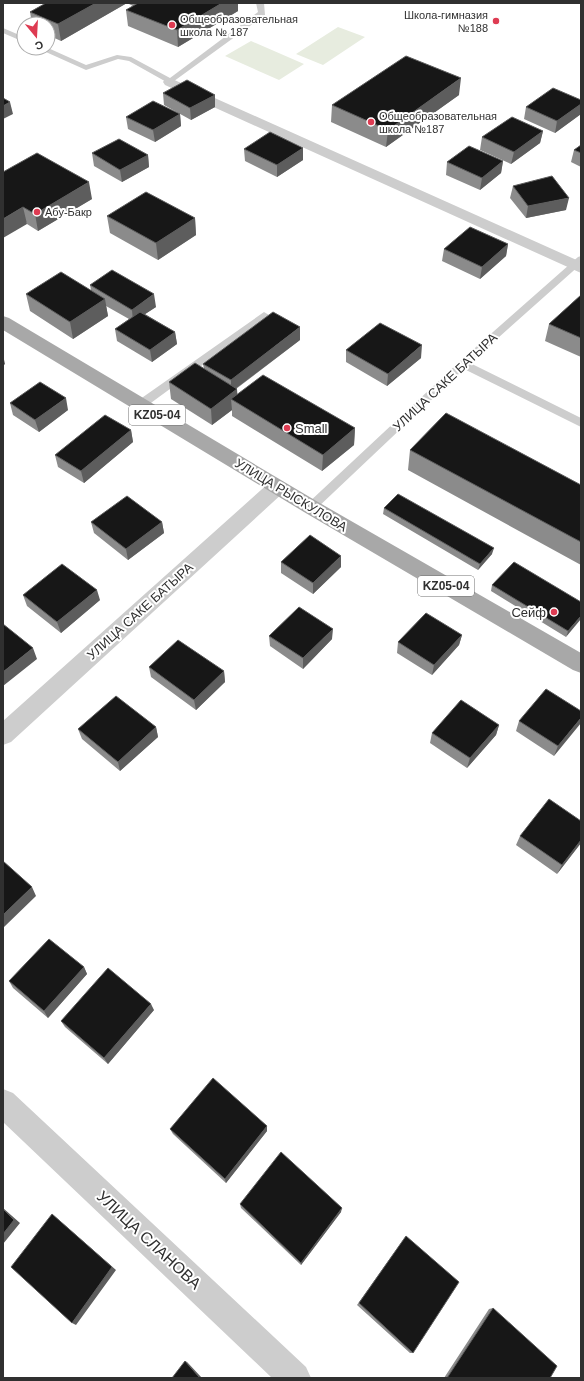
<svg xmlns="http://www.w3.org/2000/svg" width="584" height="1381" viewBox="0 0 584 1381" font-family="Arial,sans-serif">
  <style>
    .green { fill: #e7ecdf }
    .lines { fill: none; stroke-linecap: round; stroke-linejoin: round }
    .lane { fill: #cdcdcd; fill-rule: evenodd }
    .street { fill: #cdcdcd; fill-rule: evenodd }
    .primary { fill: #a8a8a8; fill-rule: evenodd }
    .wall { fill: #8b8b8b }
    .shaded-wall { fill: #5d5d5d }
    .building { fill: #171717; stroke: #5d5d5d }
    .poi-dot { fill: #de3b52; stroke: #fff; stroke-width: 1.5 }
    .labels { text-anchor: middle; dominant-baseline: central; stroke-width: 4; stroke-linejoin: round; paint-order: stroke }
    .far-poi-label { font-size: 11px; fill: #303030; stroke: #fff; text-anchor: start }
    .shield { fill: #fff; stroke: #6e6e6e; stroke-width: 1 }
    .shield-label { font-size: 12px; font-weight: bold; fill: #303030 }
    .street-label { font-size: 13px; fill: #303030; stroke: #fff }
    .poi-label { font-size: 13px; fill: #303030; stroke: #fff; text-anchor: start }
    .near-street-label { font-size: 16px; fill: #303030; stroke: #fff }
  </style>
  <rect width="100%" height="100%" fill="#fff"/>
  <path class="green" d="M338,27L365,37L323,65L296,54Z
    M251,41L304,64L279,80L225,56Z"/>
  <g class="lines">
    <path class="lane" d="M256,3H264L265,15L170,84L129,61L118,59L86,70L37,48H48L86,65L117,55L131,57L170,78L258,12Z
      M3,28L24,37V42L3,33Z
      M581,256V264L470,363L581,418V427L464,369L315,510H307L305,507L307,504L459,362L578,257Z
      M264,312L269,315L268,317L144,408H136L135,405L136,402Z"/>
    <path class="street" d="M170,78L581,262V273L165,85L163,82L165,79Z
      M277,480L284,482L287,487L284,492L11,742L3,745V721L270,482Z
      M3,1089L13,1093L306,1367L311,1378H272L3,1122Z"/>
    <path class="primary" d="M3,316L9,318L318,502L581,653V673L573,670L304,512L3,330Z"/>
  </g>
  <path class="wall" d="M46,3H238V11L178,47L128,26L126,10L133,6L127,3L61,41L48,35V24H32L30,12Z
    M163,93L215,95V107L191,120L164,105Z
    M459,95L386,147L331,122L332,105Z
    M581,100V114L555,133L524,119L526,107Z
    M180,114L181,126L155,142L128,129L126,117Z
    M543,131L540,143L511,164L480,150L482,137Z
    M581,145V167L571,162L574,150Z
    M303,148V160L277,177L245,161L244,149Z
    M92,153L148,155L149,167L122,182L94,166Z
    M503,161L501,173L480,190L446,175L447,162Z
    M3,172L92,199L38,231L27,224Z
    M513,186L566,210L526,218L510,198Z
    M107,216L195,218L196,235L158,260L110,233Z
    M508,244L506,256L480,279L442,261L444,249Z
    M90,285L156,307L145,314L175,332L177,344L152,362L117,341L115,329L129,319L106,306L108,316L73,339L30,311L26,294L91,290Z
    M581,295V357L545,341L549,324Z
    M300,340L236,389L237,395L355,428L354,445L322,471L232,416V410L212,425L171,399L169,382L204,369L203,364Z
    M346,350L421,358L387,386L346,362Z
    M10,403L68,410L39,432L13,415Z
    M131,430L133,442L84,483L58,467L55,455Z
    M410,450L581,485V565L408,470Z
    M384,508L492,554L478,570L383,514Z
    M91,522H162L164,533L128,560L94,533Z
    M281,562L341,567L313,594L281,573Z
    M492,585L581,602L566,637L491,591Z
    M23,595L100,600L61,633L27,606Z
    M462,635L459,645L432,675L397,653L398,642Z
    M269,636L332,639L303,669L270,646Z
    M149,667L224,671L225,682L196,710L151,677Z
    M581,711L554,756L516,731L519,721Z
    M499,725L496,735L467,768L430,743L432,733Z
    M156,727L158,737L120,771L82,739L78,729Z
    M581,821V843L557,874L516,845L520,836Z
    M84,967L87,974L48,1018L13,988L9,981Z
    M154,1010L108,1064L65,1027L61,1021Z
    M267,1126V1131L226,1183L173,1134L170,1129Z
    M240,1204L341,1212L301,1265L241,1208Z
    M406,1236L413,1353H410L357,1305Z
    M493,1308L550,1378H444L489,1309Z"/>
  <path class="shaded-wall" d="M96,3H127L61,41L58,24Z
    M222,3H238V11L178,47L177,30Z
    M461,78L459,95L386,147L388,130Z
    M215,95V107L191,120L190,108Z
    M10,102L13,114L3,119V106Z
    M581,104V114L555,133L557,121Z
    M180,114L181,126L155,142L153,130Z
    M543,131L540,143L511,164L514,152Z
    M303,148V160L277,177V165Z
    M148,155L149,167L122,182L120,170Z
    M503,161L501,173L480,190L482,178Z
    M89,182L92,199L38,231L35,214Z
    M569,198L566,210L526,218L528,206Z
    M23,207L27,224L3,238V219Z
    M195,218L196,235L158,260L156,243Z
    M508,244L506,256L480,279L482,267Z
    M154,294L156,307L133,322L132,310Z
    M105,299L108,316L73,339L70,322Z
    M300,327V340L231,392V380Z
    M175,332L177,344L152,362L150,350Z
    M422,345L421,358L387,386L388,374Z
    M3,355L5,364L3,366Z
    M237,389L238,403L231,399L232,410L212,425L211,409Z
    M66,398L68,410L39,432L35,420Z
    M355,428L354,445L322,471L323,455Z
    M131,430L133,442L84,483L81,471Z
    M162,522L164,533L128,560L126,549Z
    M494,548L492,554L478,570L480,564Z
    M341,556V567L313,594V583Z
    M97,590L100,600L61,633L57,622Z
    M581,616V619L566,637L568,631Z
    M333,629L332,639L303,669V658Z
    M462,635L459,645L432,675L434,665Z
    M33,648L37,659L3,686V672Z
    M224,671L225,682L196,710L194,700Z
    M581,718V723L554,756L558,746Z
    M499,725L496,735L467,768L470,758Z
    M156,727L158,737L120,771L118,762Z
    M581,840V843L557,874L562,865Z
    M32,887L36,896L3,928V915Z
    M84,967L87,974L48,1018L44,1011Z
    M151,1004L154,1010L108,1064L104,1058Z
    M267,1126V1131L226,1183L225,1179Z
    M3,1208L20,1223L3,1244Z
    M342,1208L341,1212L301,1265V1263Z
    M52,1214L116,1270L76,1325L72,1323Z
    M185,1361L187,1362L202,1378H200Z"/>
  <path class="building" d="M46,3H96L58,24L30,12Z
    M138,3H222L177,30L126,10Z
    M406,56L461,78L388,130L332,105Z
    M187,80L215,95L190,108L163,93Z
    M553,88L581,100V104L557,121L526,107Z
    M3,98L10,102L3,106Z
    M153,101L180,114L153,130L126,117Z
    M512,117L543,131L514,152L482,137Z
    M270,132L303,148L277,165L244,149Z
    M119,139L148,155L120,170L92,153Z
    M581,145V153L574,150Z
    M469,146L503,161L482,178L447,162Z
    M37,153L89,182L35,214L23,207L3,219V172Z
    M552,176L569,198L528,206L513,186Z
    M146,192L195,218L156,243L107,216Z
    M470,227L508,244L482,267L444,249Z
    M112,270L154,294L132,310L90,285Z
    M61,272L105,299L70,322L26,294Z
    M581,295V338L549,324Z
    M140,312L175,332L150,350L115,329Z
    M273,312L300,327L231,380L203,364Z
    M380,323L422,345L388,374L346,350Z
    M195,363L237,389L211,409L169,382Z
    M263,375L355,428L323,455L231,399Z
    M40,382L66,398L35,420L10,403Z
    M446,413L581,485V542L410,450Z
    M105,415L131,430L81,471L55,455Z
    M398,494L494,548L480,564L384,508Z
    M127,496L162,522L126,549L91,522Z
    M310,535L341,556L313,583L281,562Z
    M514,562L581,602V616L568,631L492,585Z
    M62,564L97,590L57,622L23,595Z
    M299,607L333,629L303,658L269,636Z
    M426,613L462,635L434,665L398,642Z
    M3,624L33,648L3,672Z
    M178,640L224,671L194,700L149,667Z
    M546,689L581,711V718L558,746L519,721Z
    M116,696L156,727L118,762L78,729Z
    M461,700L499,725L470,758L432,733Z
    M549,799L581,821V840L562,865L520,836Z
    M3,861L32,887L3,915Z
    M49,939L84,967L44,1011L9,981Z
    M108,968L151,1004L104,1058L61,1021Z
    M213,1078L267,1126L225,1179L170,1129Z
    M281,1152L342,1208L301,1263L240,1204Z
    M3,1209L14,1220L3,1234Z
    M52,1214L112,1267L72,1323L11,1267Z
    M406,1236L459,1282L413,1353L359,1303Z
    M493,1308L557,1366L550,1378H447Z
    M185,1361L200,1378H172Z"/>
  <g class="poi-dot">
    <circle cx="496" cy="21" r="4"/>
    <circle cx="172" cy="25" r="4"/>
    <circle cx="371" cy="122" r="4"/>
    <circle cx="37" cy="212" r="4"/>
    <circle cx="287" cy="428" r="4"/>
    <circle cx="554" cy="612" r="4"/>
  </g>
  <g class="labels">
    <g class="far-poi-label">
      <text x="488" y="15" text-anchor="end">Школа-гимназия<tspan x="488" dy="13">№188</tspan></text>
      <text x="180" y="19">Общеобразовательная<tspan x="180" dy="13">школа № 187</tspan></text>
      <text x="379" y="116">Общеобразовательная<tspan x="379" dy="13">школа №187</tspan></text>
      <text x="45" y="212">Абу-Бакр</text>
    </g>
    <g class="shield">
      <rect x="129" y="405" width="56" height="20" rx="3"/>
      <rect x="418" y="576" width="56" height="20" rx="3"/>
    </g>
    <g class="shield-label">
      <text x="157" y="415">KZ05-04</text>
      <text x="446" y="586">KZ05-04</text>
    </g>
    <g class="street-label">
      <text transform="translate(445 382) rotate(-43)">УЛИЦА САКЕ БАТЫРА</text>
      <text transform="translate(291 495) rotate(31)">УЛИЦА РЫСКУЛОВА</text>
      <text transform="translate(140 611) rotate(-42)">УЛИЦА САКЕ БАТЫРА</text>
    </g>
    <g class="poi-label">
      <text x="295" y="428">Small</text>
      <text x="546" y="612" text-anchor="end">Сейф</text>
    </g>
    <g class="near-street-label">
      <text transform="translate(149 1240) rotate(43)">УЛИЦА СЛАНОВА</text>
    </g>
  </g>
  <rect width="584" height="1381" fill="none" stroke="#303030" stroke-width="8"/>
  <g transform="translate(36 36) rotate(162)"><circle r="19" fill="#ffffff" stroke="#acacac"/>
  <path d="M0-3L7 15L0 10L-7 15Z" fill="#de3b52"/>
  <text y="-6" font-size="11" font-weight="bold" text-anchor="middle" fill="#303030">С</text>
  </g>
</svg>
